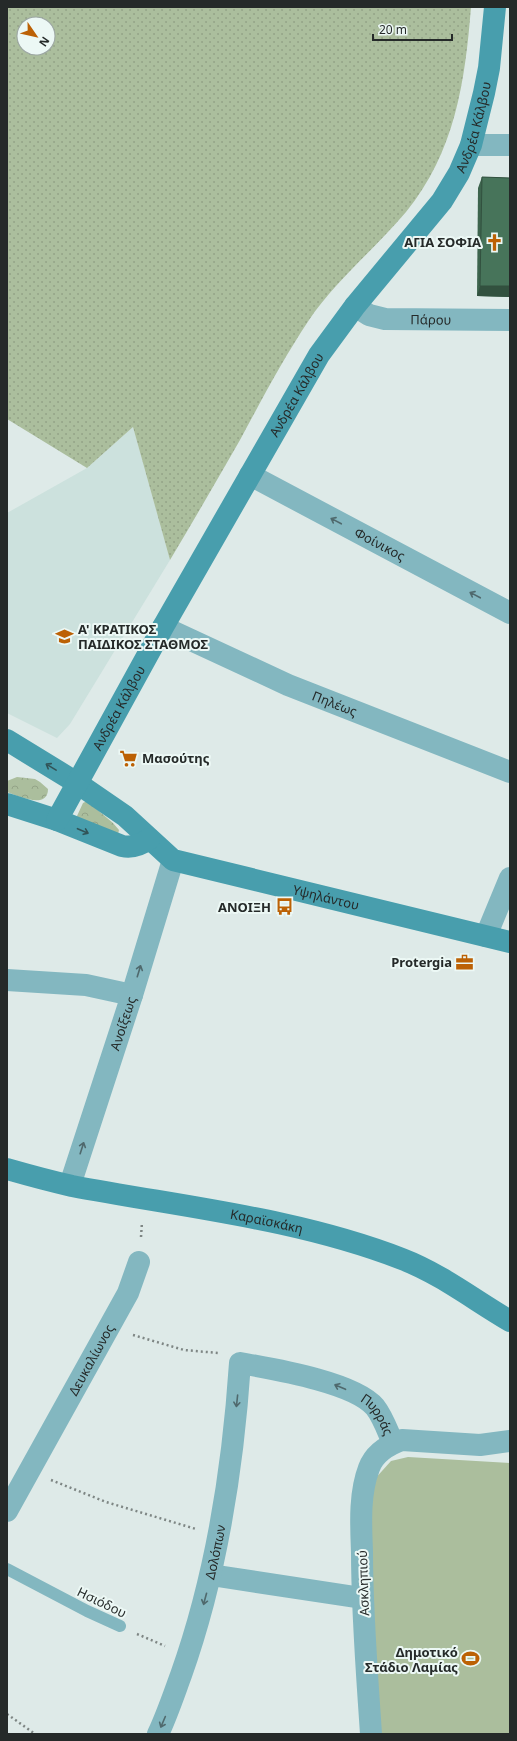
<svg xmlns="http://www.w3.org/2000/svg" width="517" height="1741" viewBox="0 0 517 1741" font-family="'Noto Sans',sans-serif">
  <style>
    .built { fill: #cce1dd }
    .grass { fill: url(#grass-dots); fill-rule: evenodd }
    .park { fill: url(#park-crowns) }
    .pitch { fill: #abbe9d }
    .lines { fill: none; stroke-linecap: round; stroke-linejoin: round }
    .path { stroke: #7e8684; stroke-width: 2.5; stroke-dasharray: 2 3; stroke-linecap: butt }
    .lane { stroke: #83b7c0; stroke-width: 12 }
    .street { stroke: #83b7c0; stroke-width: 22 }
    .secondary { stroke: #489ead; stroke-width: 22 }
    .wall { fill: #3d644d }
    .shaded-wall { fill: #32513f }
    .building { fill: #47745a; stroke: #32513f }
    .oneway { stroke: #4f696d }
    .oneway2 { stroke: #315357 }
    .labels { text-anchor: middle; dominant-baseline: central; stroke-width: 4; stroke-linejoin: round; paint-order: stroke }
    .street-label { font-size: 13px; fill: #252a29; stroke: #ecf8f5 }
    .poi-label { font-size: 13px; font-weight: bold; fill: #252a29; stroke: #ecf8f5; text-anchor: end }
  </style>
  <defs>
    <pattern id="grass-dots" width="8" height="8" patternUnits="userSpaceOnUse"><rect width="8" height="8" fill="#abbe9d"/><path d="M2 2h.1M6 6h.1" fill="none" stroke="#93a387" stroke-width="1.8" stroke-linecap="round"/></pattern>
    <pattern id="park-crowns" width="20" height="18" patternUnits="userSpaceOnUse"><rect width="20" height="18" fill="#abbe9d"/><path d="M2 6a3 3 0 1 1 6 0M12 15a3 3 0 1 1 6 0" fill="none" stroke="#93a387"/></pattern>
  </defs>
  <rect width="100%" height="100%" fill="#deeae8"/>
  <path class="built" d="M133,427L170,560L70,724L57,738L7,713V513L87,468Z"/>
  <path class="grass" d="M7,7H471C465,82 455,152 406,212C375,249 336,280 309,320C283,359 262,399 240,440C217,480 194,520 170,560L133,427L87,468L7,419ZM24,24H48V48H24Z"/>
  <path class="park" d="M17,777L35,779L40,782L48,789C48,810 18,796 7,792V781Z
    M87,801L113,823L119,830L118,834L77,820V816L83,803Z"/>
  <path class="pitch" d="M408,1457L510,1463V1734H378L362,1562L373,1481L391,1461Z"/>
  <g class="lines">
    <path class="path" d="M141,1237L142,1222
      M133,1335L184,1350L218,1353
      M51,1480L106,1502L196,1529
      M137,1634L165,1646
      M7,1714L35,1734"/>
    <path class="lane" d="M7,1569L87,1611L120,1626"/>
    <g class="street">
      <path d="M471,145H510"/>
      <path id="s1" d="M355,306L369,315L385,319L510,320"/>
      <path id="s2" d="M250,475L510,613"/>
      <path id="s3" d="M163,627L288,685L510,772"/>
      <path d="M486,936L510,878"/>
      <path d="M7,980L86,985L132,995"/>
      <path id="s4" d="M70,1185L132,995L173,860"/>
      <path id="s5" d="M7,1511L128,1293L139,1262"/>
      <path d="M211,1575L362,1598"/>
      <path id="s6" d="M158,1734C167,1715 174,1694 181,1675C217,1574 233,1469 240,1363C273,1369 354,1382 375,1407C383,1417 388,1432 393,1443"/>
      <path d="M371,1734C367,1673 362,1613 362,1552C361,1525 359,1494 369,1468C374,1454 388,1445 402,1440L480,1445L510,1441"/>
    </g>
    <g class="secondary">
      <path id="s7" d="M7,740L77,783L125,816L173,860L510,942"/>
      <path d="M7,804L57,820L122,846C132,848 141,845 149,839"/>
      <path id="s8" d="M57,820L163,627L319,355L355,306L442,201L459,173L471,145L484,93L489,68L495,7"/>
      <path id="s9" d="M7,1169C28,1175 50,1181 72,1186C182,1207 296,1218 402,1259C441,1274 474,1300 510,1321"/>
    </g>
  </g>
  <path class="wall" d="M482,177L510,178V297L477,296L478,188Z"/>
  <path class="shaded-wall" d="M480,286H510V297L477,296Z"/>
  <path class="building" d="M482,177L510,178V286H480Z"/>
  <defs><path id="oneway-shaft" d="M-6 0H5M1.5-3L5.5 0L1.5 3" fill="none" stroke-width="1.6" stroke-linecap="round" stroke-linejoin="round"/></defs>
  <g class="oneway">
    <use href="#oneway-shaft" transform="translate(336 521) rotate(-152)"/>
    <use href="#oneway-shaft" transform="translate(475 595) rotate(-152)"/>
    <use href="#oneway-shaft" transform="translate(139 971) rotate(-73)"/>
    <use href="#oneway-shaft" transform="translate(82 1148) rotate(-72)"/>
    <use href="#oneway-shaft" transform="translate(340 1387) rotate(-157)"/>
    <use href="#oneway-shaft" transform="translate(237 1401) rotate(96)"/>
    <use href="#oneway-shaft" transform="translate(205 1599) rotate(105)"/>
    <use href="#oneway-shaft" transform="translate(163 1722) rotate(113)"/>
  </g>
  <g class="oneway2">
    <use href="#oneway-shaft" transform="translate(51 767) rotate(-149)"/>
    <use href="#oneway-shaft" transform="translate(83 831) rotate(23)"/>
  </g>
  <defs>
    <symbol id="church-bare" viewBox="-9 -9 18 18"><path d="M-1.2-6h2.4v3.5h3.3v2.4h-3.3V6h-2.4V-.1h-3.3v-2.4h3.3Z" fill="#bc6105" stroke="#ecf8f5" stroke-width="2.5" paint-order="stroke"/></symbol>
    <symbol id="school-bare" viewBox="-9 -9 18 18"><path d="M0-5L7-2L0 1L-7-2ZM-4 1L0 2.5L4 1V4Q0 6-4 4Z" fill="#bc6105" stroke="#ecf8f5" stroke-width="2.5" paint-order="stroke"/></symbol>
    <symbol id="supermarket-bare" viewBox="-9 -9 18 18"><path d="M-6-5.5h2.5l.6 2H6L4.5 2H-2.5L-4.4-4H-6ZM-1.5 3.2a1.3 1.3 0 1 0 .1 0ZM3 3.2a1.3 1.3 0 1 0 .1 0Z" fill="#bc6105" stroke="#ecf8f5" stroke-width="2.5" paint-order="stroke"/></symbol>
    <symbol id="bus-bare" viewBox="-9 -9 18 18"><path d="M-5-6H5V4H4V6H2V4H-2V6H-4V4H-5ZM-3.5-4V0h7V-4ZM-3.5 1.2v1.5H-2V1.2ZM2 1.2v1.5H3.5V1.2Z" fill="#bc6105" stroke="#ecf8f5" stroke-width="2.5" paint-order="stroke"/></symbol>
    <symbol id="office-bare" viewBox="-9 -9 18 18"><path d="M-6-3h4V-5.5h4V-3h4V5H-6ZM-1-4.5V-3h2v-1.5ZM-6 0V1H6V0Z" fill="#bc6105" stroke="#ecf8f5" stroke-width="2.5" paint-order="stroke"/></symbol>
    <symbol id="stadium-bare" viewBox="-9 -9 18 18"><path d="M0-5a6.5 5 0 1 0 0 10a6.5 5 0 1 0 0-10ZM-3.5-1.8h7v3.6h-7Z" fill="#bc6105" stroke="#ecf8f5" stroke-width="2.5" paint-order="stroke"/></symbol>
  </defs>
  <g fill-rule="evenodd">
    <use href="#church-bare" x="482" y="230" width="25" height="25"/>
    <use href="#school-bare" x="52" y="624" width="25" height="25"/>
    <use href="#supermarket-bare" x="116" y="746" width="25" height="25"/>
    <use href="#bus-bare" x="272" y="894" width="25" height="25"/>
    <use href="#office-bare" x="452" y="950" width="25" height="25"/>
    <use href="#stadium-bare" x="458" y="1646" width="25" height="25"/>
  </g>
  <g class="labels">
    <g class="street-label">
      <text stroke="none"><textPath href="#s8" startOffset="812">Ανδρέα Κάλβου</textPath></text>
      <text stroke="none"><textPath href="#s1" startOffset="79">Πάρου</textPath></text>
      <text stroke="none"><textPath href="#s8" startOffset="488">Ανδρέα Κάλβου</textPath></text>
      <text stroke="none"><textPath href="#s2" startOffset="147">Φοίνικος</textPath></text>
      <text stroke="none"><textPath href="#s3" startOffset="188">Πηλέως</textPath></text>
      <text stroke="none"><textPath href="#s8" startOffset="128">Ανδρέα Κάλβου</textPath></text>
      <text stroke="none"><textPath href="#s7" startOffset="363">Υψηλάντου</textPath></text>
      <text stroke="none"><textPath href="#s4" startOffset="170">Ανοίξεως</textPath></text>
      <text stroke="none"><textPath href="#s9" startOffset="265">Καραϊσκάκη</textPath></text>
      <text stroke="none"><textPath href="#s5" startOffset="173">Δευκαλίωνος</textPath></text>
      <text stroke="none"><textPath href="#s6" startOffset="533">Πυρράς</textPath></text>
      <text stroke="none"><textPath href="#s6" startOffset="191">Δολόπων</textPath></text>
      <text transform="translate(363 1583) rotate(-92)">Ασκληπιού</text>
      <text transform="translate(102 1602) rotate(26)">Ησιόδου</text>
    </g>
    <g class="poi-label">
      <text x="481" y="242">ΑΓΙΑ ΣΟΦΙΑ</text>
      <text x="78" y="629" text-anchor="start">Α' ΚΡΑΤΙΚΟΣ<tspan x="78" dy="15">ΠΑΙΔΙΚΟΣ ΣΤΑΘΜΟΣ</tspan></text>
      <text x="142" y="758" text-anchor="start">Μασούτης</text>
      <text x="271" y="907">ΑΝΟΙΞΗ</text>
      <text x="452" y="962">Protergia</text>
      <text x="458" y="1652">Δημοτικό<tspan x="458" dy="15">Στάδιο Λαμίας</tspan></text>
    </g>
  </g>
  <rect width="517" height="1741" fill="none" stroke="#252a29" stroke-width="16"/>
  <g transform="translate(36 36) rotate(124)"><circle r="19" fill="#ecf8f5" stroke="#9ca6a3"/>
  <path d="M0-3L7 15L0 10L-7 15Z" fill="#bc6105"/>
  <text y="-6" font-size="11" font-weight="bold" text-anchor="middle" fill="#252a29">N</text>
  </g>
  <path d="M373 34v6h79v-6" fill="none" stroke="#252a29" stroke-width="2"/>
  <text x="379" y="34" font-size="12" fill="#252a29" stroke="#ecf8f5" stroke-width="3" paint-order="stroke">20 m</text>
</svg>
